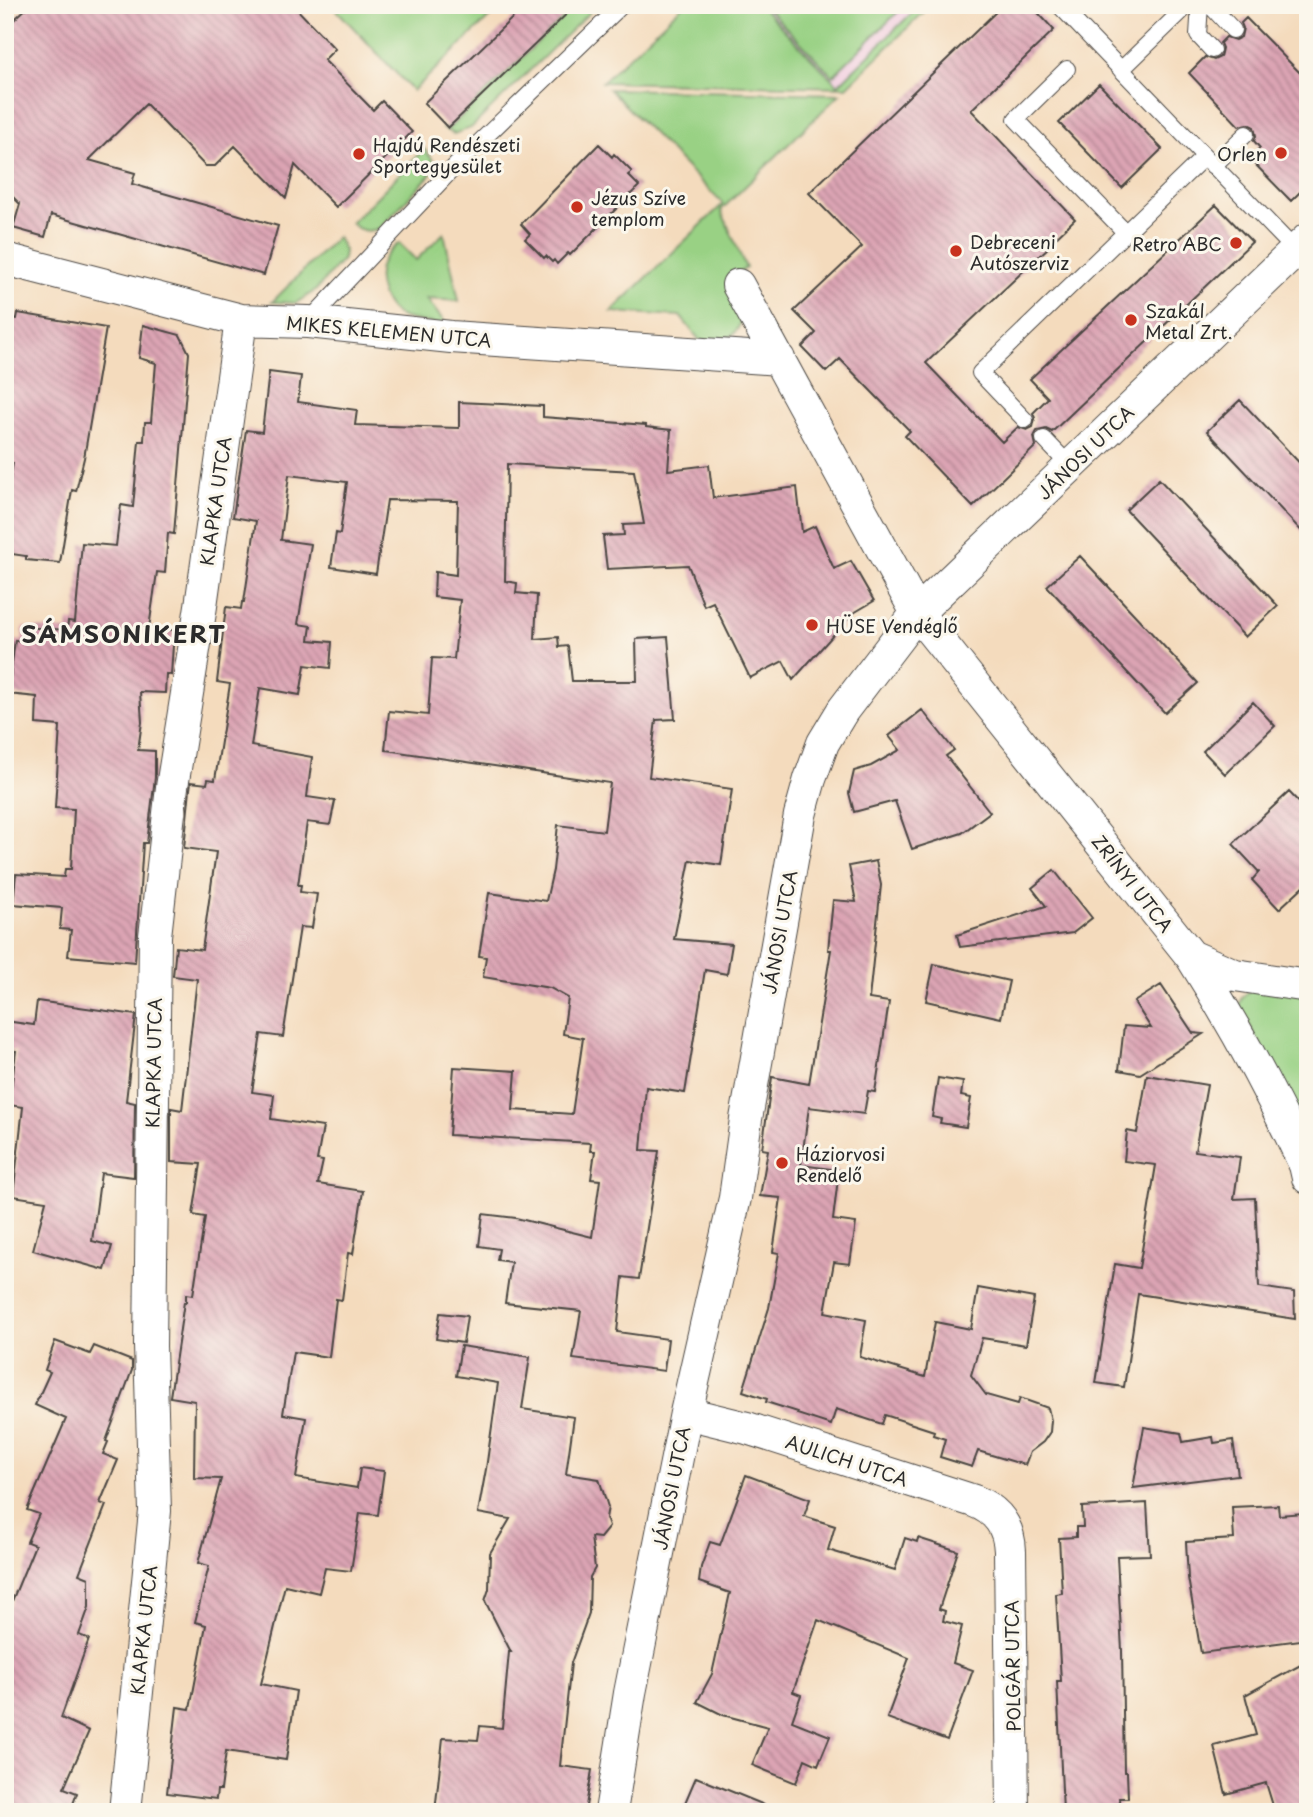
<svg xmlns="http://www.w3.org/2000/svg" width="1313" height="1817" viewBox="0 0 1313 1817" font-family="'Playpen Sans',sans-serif">
  <style>
    .built { fill: #f2cfe1 }
    .green { fill: #99d184; stroke: #627e58; stroke-width: 2 }
    .building { fill: url(#building-back-hatch) }
    .lines { fill: none; stroke-linecap: round; stroke-linejoin: round }
    .lane-casing { stroke: #494541; stroke-width: 18 }
    .street-casing { stroke: #494541; stroke-width: 34 }
    .lane { stroke: #fff; stroke-width: 16 }
    .street { stroke: #fff; stroke-width: 32 }
    .poi-dot { fill: #c8321e; stroke: #fbf7ec; stroke-width: 2.5 }
    .labels { text-anchor: middle; dominant-baseline: central; stroke-width: 6; stroke-linejoin: round; paint-order: stroke }
    .poi-label { font-size: 18px; fill: #2b2b2b; stroke: #fbf7ec; text-anchor: start }
    .street-label { font-size: 18px; fill: #2b2b2b; stroke: #fbf7ec }
    .district-label { font-size: 24px; font-weight: bold; letter-spacing: 2px; fill: #2b2b2b; stroke: #fbf7ec }
  </style>
  <defs>
    <pattern id="building-back-hatch" width="6" height="6" patternUnits="userSpaceOnUse" patternTransform="scale(1.75)"><rect width="6" height="6" fill="#dca4b4"/><path d="M-1 5l2 2M0 0l6 6M5-1l2 2" fill="none" stroke="#b38693"/></pattern>
  </defs>
  <rect width="100%" height="100%" fill="#fbf7ec"/>
  <filter id="ink" filterUnits="userSpaceOnUse"><feTurbulence type="fractalNoise" baseFrequency=".0143" numOctaves="2"/><feDisplacementMap in="SourceGraphic" scale="14" xChannelSelector="R" yChannelSelector="G"/><feConvolveMatrix kernelMatrix="1 2 1 2 8 2 1 2 1" color-interpolation-filters="sRGB"/></filter>
  <filter id="wash" filterUnits="userSpaceOnUse"><feTurbulence type="fractalNoise" baseFrequency=".00686" numOctaves="4" result="noise"/><feDisplacementMap in="SourceGraphic" scale="28" xChannelSelector="R" yChannelSelector="G"/><feGaussianBlur stdDeviation="1.57" result="paint"/><feColorMatrix in="noise" values="0 0 0 0 0 0 0 0 0 0 0 0 0 0 0 0 0 1.4 0 .05"/><feComposite in="paint" operator="in"/></filter>
  <g filter="url(#wash)">
    <rect width="100%" height="100%" fill="#f4dbbd"/>
    <path class="built" d="M760,5H920L838,86Z"/>
    <path class="green" d="M332,5H502L413,91Z
      M576,5H597L471,128L454,134L444,129L449,128Z
      M683,5H760L838,85L920,5H931L847,87L602,82Z
      M764,5H905L833,76Z
      M609,89L840,94L721,210L746,268L728,278L743,315C737,340 725,340 702,343L680,316L611,312L723,204Z
      M424,149L433,160L431,174L380,228C369,233 359,231 351,223Z
      M444,233L459,301L426,299L447,325C433,323 416,322 402,317C384,310 374,282 381,264C384,255 392,249 399,243L416,260Z
      M337,237L344,250L343,259L316,290L296,303L272,302Z
      M1252,989L1308,994V1117L1299,1118L1239,1006L1243,996Z"/>
    <g id="blocks">
      <path class="building" d="M30,5H293L335,49L324,60L373,110L382,101L412,132L336,207L295,165L286,198L235,146L215,166H205L146,104L89,160L135,173L132,184L278,226L264,275L51,215L45,237L13,228L20,204L5,189V28Z
        M526,5H576L448,128L424,103Z
        M1003,5H1031L1054,30L971,110L1075,219L1051,242L1052,244L926,363L1002,442L1018,427L1027,430L1033,427L1035,418L1033,413L1048,398L1030,379L1216,205L1252,242L1052,432L1046,429L1037,431L1034,437L1036,446L973,507L905,436L910,431L840,359L826,372L802,347L816,333L794,311L862,247L809,193Z
        M1246,18L1308,81V184L1291,201L1249,158L1260,148L1254,141L1256,136L1254,127L1248,124L1239,126L1189,73L1205,57L1214,60L1220,57L1222,48L1220,43L1226,37L1235,40L1241,37L1243,28L1241,23Z
        M1099,84L1162,149L1122,188L1059,123Z
        M599,144L612,157L614,154L632,172L628,175L639,186L570,255L568,253L557,264L554,260L552,262L546,256L544,258L525,239L530,234L521,224Z
        M18,313L106,328L84,458L76,491L72,490L60,563L26,560V556L5,553V503L13,463L5,461V331L8,318L17,319Z
        M143,325L180,335L189,353L174,534L168,533L165,573L157,572L149,628L174,630L171,675L166,674L165,693L140,692L142,722L138,750L155,751V777L147,843H143L135,962L68,956L71,930L60,929L62,908L13,904L16,874L64,877L65,869H71L74,809L55,808L60,726L36,724L37,697L8,694L15,640L22,641L23,627L67,630L68,621L75,622L82,543L116,546L121,505L133,507L139,441H144L145,422H151L156,363L139,358Z
        M269,372L301,376L298,402L357,410L355,425L459,428V402L543,406V417L646,425V427L671,430L668,470L709,465L713,498L797,487L802,532L815,526L834,569L851,561L874,601L852,614L793,680L783,661L750,678L713,602L704,606L688,565L607,569L603,536L624,535L623,525L644,524L634,471L507,464L505,581L517,583L516,593L537,595L535,639L558,637L559,647L568,646L572,681H637L636,639L668,637L675,719L656,720L649,777L732,789L721,865L690,860L674,939L732,944L727,974L705,970L685,1093L646,1087L641,1150L659,1151L639,1279L623,1277L617,1332L668,1339L664,1371L573,1359L581,1311L505,1303L511,1262L497,1260L499,1249L479,1246L483,1214L516,1218L592,1237L600,1180L591,1179L595,1151H590L591,1143L449,1135L454,1067L516,1071L513,1110L572,1114L583,1038L563,1034L568,998L550,988L483,977L486,957L479,956L489,893L546,901L553,870L558,825L604,831L610,783L385,750L389,711L428,715L432,658L454,659L460,600L434,597L435,572L456,575L458,501L387,500L376,574L331,567L336,533L340,534L347,482L289,475L281,540L311,544L298,624L311,626L309,640L332,642L330,668L305,665L300,695L260,688L251,746L312,757L307,797L335,801L330,825L307,822L298,885H301L300,892L317,894L312,928L300,927L283,1037L261,1034L252,1092L274,1095L271,1119L323,1127L317,1160L323,1161L318,1184L363,1191L353,1254L348,1253L342,1300L336,1299L329,1357L293,1352L283,1414L306,1418L296,1478L357,1488L360,1468L384,1471L378,1515L360,1513L351,1571L325,1568L319,1593L285,1585L261,1684L296,1691L286,1760L226,1751L221,1790H217L216,1799L167,1793L177,1707L190,1709L206,1625L195,1622L209,1566L198,1563L221,1479L194,1478L195,1401L170,1397L184,1302H186V1294L193,1295L205,1217L193,1215L201,1164L171,1162V1108L182,1110L197,979L173,976L176,947L202,950L216,852L184,848L190,789L191,782L207,784L208,779L215,780L230,684L217,682L226,607L241,609L242,602H244L256,521L233,517L246,430L262,432Z
        M1240,400L1308,472V538L1207,431Z
        M1159,479L1278,606L1245,637L1126,510Z
        M1080,556L1198,683L1165,713L1047,586Z
        M1253,702L1275,726L1225,774L1203,751Z
        M922,710L954,750L946,756L990,812L962,833L912,849L895,801L854,812L849,793L854,771L871,766L900,750L889,736Z
        M1289,792L1308,812V882L1279,909L1252,880L1259,872L1233,844Z
        M876,861L881,885L869,999L889,1002L875,1092L868,1091L864,1114L809,1107L801,1165L839,1170L833,1220L856,1223L850,1264L834,1262L825,1312L866,1320L860,1357L925,1377L935,1322L971,1329L978,1288L1034,1298L1026,1345L982,1338L971,1375L986,1395L1018,1404L1020,1398L1048,1408L1051,1420L1050,1432L1043,1442L1030,1452L1025,1465L978,1451L972,1467L940,1457L945,1439L933,1435L934,1431L885,1415L882,1424L836,1409L831,1425L797,1414L798,1412L766,1402L767,1399L743,1391L769,1308L779,1253L773,1252L781,1198L760,1196L768,1150L762,1149L772,1077L809,1084L831,950H828L833,900L856,902L849,866Z
        M1054,870L1092,918L1073,933L960,947L957,935L1046,906L1032,888Z
        M934,964L1009,981L1001,1018L926,1001Z
        M1161,985L1193,1033L1203,1034L1140,1074L1119,1070L1124,1026L1151,1028L1134,1002Z
        M37,1001L136,1015L126,1101L135,1103L134,1177L101,1173L92,1241L112,1246L105,1270L33,1250L46,1201L13,1196L23,1107L9,1105L16,1051L5,1050V1021L34,1025Z
        M1147,1075L1207,1085L1195,1151L1240,1157L1234,1199L1255,1198L1259,1287L1294,1292L1295,1319L1138,1294L1124,1387L1096,1383L1115,1264L1139,1268L1156,1165L1124,1161L1127,1131L1137,1133Z
        M938,1078L963,1082L961,1096L971,1098L966,1127L940,1123L941,1119L932,1117Z
        M440,1313L467,1316L463,1343L436,1339Z
        M55,1341L90,1354L94,1346L132,1361V1370L106,1441L108,1442L103,1454L118,1460L100,1503L106,1505L79,1574L89,1578V1607L79,1635L89,1639L61,1718L89,1731L64,1788L77,1793L70,1812H5V1618L35,1545L27,1542L39,1514L27,1510L66,1419L35,1405L50,1372L45,1370Z
        M461,1346L530,1357L522,1409L574,1417L566,1474L599,1479L608,1507L606,1518L609,1527L600,1538L591,1537L595,1568L590,1577L589,1613L571,1663L560,1766L592,1770L585,1812H435L443,1738L478,1740L480,1726L502,1728L509,1652H511L485,1601L489,1589L490,1553L510,1519L478,1513L486,1469L498,1383L456,1376Z
        M1144,1427L1181,1433L1183,1442L1213,1437L1214,1443L1233,1440L1238,1475L1133,1488Z
        M746,1475L810,1499L804,1516L835,1526L828,1550L895,1570L905,1538L917,1542L918,1538L958,1551L939,1609L945,1611L943,1621L962,1626L953,1663L973,1670L947,1740L887,1718L909,1658L818,1620L793,1692L801,1695L792,1721L830,1736L818,1765L805,1759L796,1783L752,1765L768,1727L723,1715L697,1702L712,1674L730,1593L699,1582L701,1567L710,1542L720,1545Z
        M1147,1503L1150,1555L1117,1556L1122,1651L1124,1772H1127L1128,1798H1119L1120,1812H1063L1057,1681H1061L1056,1594L1062,1593L1059,1538L1076,1537V1527H1083L1082,1507Z
        M1278,1505L1279,1515L1303,1513L1308,1636L1300,1637L1301,1640L1201,1653L1188,1578L1186,1542L1234,1539L1232,1507Z
        M1308,1661V1812H1275L1266,1783L1226,1794L1214,1746L1256,1735L1245,1695Z
        M696,1777L779,1811V1812H681Z"/>
    </g>
  </g>
  <g filter="url(#ink)">
    <use href="#blocks" fill-opacity="0" stroke="#494541" stroke-width="2"/>
    <g class="lines">
      <defs>
        <path id="lane" d="M1059,5L1295,250
          M1200,5L1198,35L1212,50
          M1210,5L1233,30
          M1067,69L1016,119L1125,232
          M1121,70L1188,5
          M1213,166L1246,134
          M308,322L459,162L622,5
          M1025,420L980,373L1204,157
          M1044,439L1070,466"/>
        <path id="street" d="M5,259L241,320L308,322L451,337L779,359
          M738,285L917,613L1191,956C1234,1024 1271,1092 1305,1165L1308,1178
          M1191,956L1235,975L1308,986
          M686,1413L747,1428L974,1501C997,1510 1009,1526 1010,1551L1013,1812
          M125,1812L155,1511L150,1346L155,936L172,787L201,606L241,320
          M611,1812L630,1693L686,1413L735,1198L746,1119L800,815L810,779L823,743L843,710L917,613L1308,239"/>
      </defs>
      <use href="#lane" class="lane-casing"/>
      <use href="#street" class="street-casing"/>
      <use href="#lane" class="lane"/>
      <use href="#street" class="street"/>
    </g>
  </g>
  <g class="poi-dot">
    <circle cx="1281" cy="153" r="7"/>
    <circle cx="359" cy="154" r="7"/>
    <circle cx="577" cy="207" r="7"/>
    <circle cx="1236" cy="243" r="7"/>
    <circle cx="956" cy="251" r="7"/>
    <circle cx="1131" cy="320" r="7"/>
    <circle cx="812" cy="625" r="7"/>
    <circle cx="782" cy="1163" r="7"/>
  </g>
  <g class="labels">
    <g class="poi-label">
      <text x="373" y="144">Hajdú Rendészeti<tspan x="373" dy="21">Sportegyesület</tspan></text>
      <text x="1267" y="153" text-anchor="end">Orlen</text>
      <text x="591" y="197">Jézus Szíve<tspan x="591" dy="21">templom</tspan></text>
      <text x="970" y="241">Debreceni<tspan x="970" dy="21">Autószerviz</tspan></text>
      <text x="1222" y="243" text-anchor="end">Retro ABC</text>
      <text x="1145" y="310">Szakál<tspan x="1145" dy="21">Metal Zrt.</tspan></text>
      <text x="826" y="625">HÜSE Vendéglő</text>
      <text x="796" y="1153">Háziorvosi<tspan x="796" dy="21">Rendelő</tspan></text>
    </g>
    <g class="street-label">
      <text transform="translate(389 331) rotate(5)">MIKES KELEMEN UTCA</text>
      <text transform="translate(1085 452) rotate(-44)">JÁNOSI UTCA</text>
      <text transform="translate(215 501) rotate(-82)">KLAPKA UTCA</text>
      <text transform="translate(1133 883) rotate(52)">ZRÍNYI UTCA</text>
      <text transform="translate(779 932) rotate(-80)">JÁNOSI UTCA</text>
      <text transform="translate(153 1063) rotate(-89)">KLAPKA UTCA</text>
      <text transform="translate(847 1460) rotate(18)">AULICH UTCA</text>
      <text transform="translate(671 1488) rotate(-79)">JÁNOSI UTCA</text>
      <text transform="translate(143 1630) rotate(-84)">KLAPKA UTCA</text>
      <text transform="translate(1012 1666) rotate(-91)">POLGÁR UTCA</text>
    </g>
    <g class="district-label">
      <text x="124" y="633">SÁMSONIKERT</text>
    </g>
  </g>
  <rect width="1313" height="1817" fill="none" stroke="#fbf7ec" stroke-width="28"/>
</svg>
